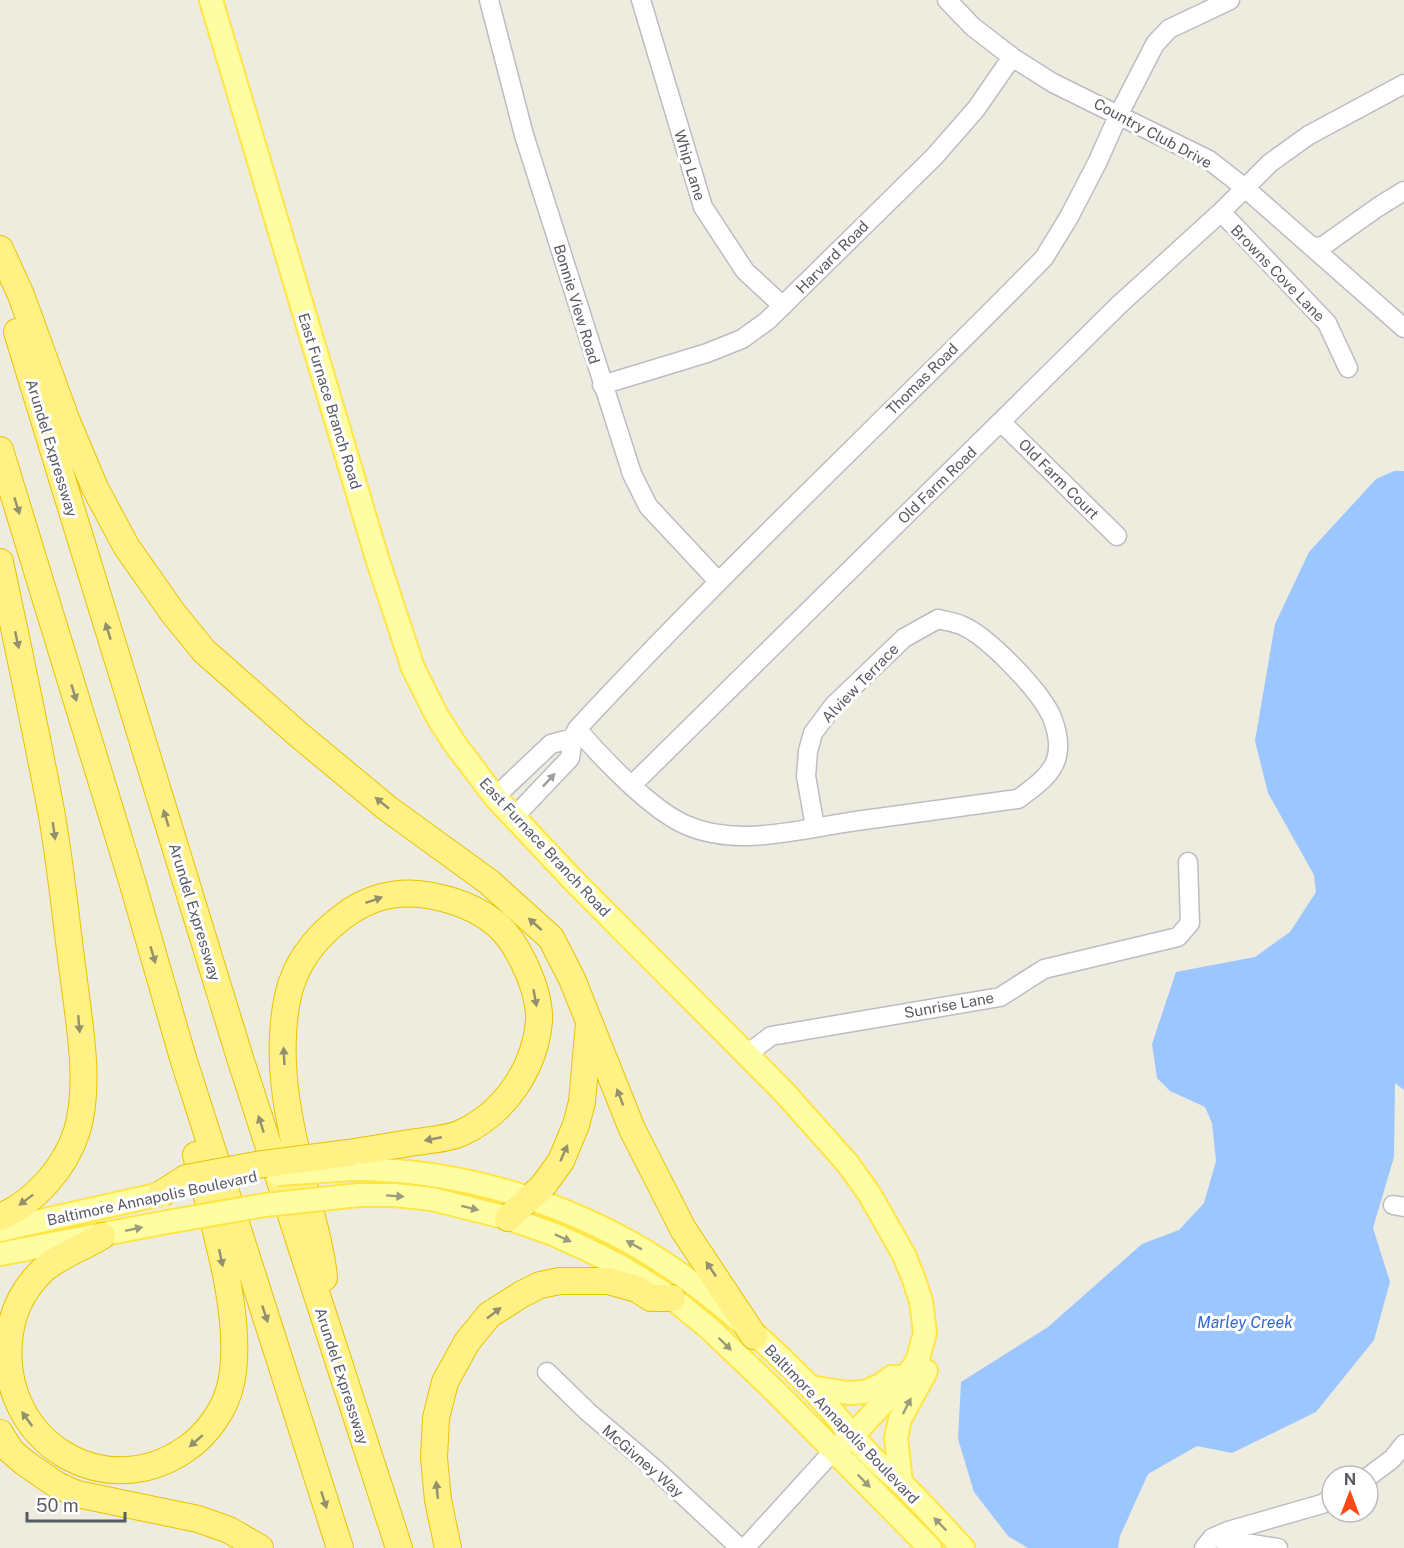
<svg xmlns="http://www.w3.org/2000/svg" width="1404" height="1548" viewBox="0 0 1404 1548" font-family="'Public Sans',sans-serif">
  <style>
    .water { fill: #9cc6ff }
    .lines { fill: none; stroke-linecap: round; stroke-linejoin: round }
    .minor-casing { stroke: #bcbdc4; stroke-width: 21 }
    .major-casing { stroke: #ffe545; stroke-width: 26 }
    .highway-casing { stroke: #ebc300; stroke-width: 28 }
    .minor { stroke: #fff; stroke-width: 18 }
    .major { stroke: #fffda1; stroke-width: 22 }
    .highway { stroke: #fff183; stroke-width: 26 }
    .major-bridge-casing { stroke: #ffe545; stroke-width: 26; stroke-linecap: butt }
    .highway-bridge-casing { stroke: #ebc300; stroke-width: 28; stroke-linecap: butt }
    .major-bridge { stroke: #fffda1; stroke-width: 22 }
    .highway-bridge { stroke: #fff183; stroke-width: 26 }
    .oneway { fill: #92906e }
    .oneway2 { fill: #9b9da1 }
    .oneway3 { fill: #9b9c7b }
    .labels { text-anchor: middle; dominant-baseline: central; stroke-width: 6; stroke-linejoin: round; paint-order: stroke }
    .street-label { font-size: 15px; fill: #585b62; stroke: #fff }
    .water-label { font-size: 16px; font-style: italic; fill: #3369ce; stroke: #fff }
  </style>
  <rect width="100%" height="100%" fill="#edecde"/>
  <path class="water" d="M1394,471H1404V1090L1395,1083L1394,1157L1373,1228L1390,1282L1374,1340L1316,1412L1232,1453L1197,1446L1148,1474L1120,1536L1118,1548H1028L1008,1536L974,1492L958,1439L961,1382L1048,1327L1142,1244L1179,1230L1204,1203L1216,1161L1212,1123L1205,1107L1170,1091L1157,1078L1152,1044L1176,972L1255,957L1290,932L1316,892L1314,875L1268,793L1255,741L1275,624L1309,552L1376,479Z"/>
  <g class="lines">
    <defs>
      <path id="minor" d="M489,0L524,135L632,474L648,506L718,581
        M641,0L703,207L745,271L783,306
        M947,0L973,27L1012,57L1053,83L1209,160L1245,188L1404,328
        M1221,212L1327,323L1348,368
        M1312,247L1323,246L1378,207L1404,191
        M602,385L707,353L742,339L767,321L934,157L976,109L1012,57
        M1001,422L1117,536
        M577,729C602,758 651,810 686,825C738,848 801,829 856,821C910,814 964,806 1018,799C1033,788 1053,775 1057,756C1060,743 1056,727 1051,715C1038,689 988,636 961,625C954,622 946,621 938,619L904,638L834,705L813,733L808,751L806,776L815,827
        M632,785L1120,304L1221,212L1270,163L1309,135L1404,84
        M495,797L551,744L573,738
        M514,817L570,758L573,738L577,729C727,567 889,416 1044,258L1069,217L1097,163L1119,114L1155,44L1169,29L1230,0
        M746,1055L771,1036L1000,997L1044,969L1178,937L1190,923L1188,862
        M1393,1205L1404,1207
        M547,1372L588,1412L655,1469L740,1548
        M1368,1477L1392,1459L1404,1444
        M1214,1538L1278,1548
        M745,1548L834,1450
        M1204,1548L1212,1538L1228,1531L1322,1504L1332,1498"/>
      <path id="major" d="M211,0L377,558L413,668L437,716L455,744L495,797L575,882L784,1092L848,1164L870,1195L904,1255L913,1277L921,1301L925,1333L917,1362L899,1386L852,1436L834,1450
        M351,1169C466,1169 586,1207 680,1274C726,1306 770,1346 810,1387C831,1408 849,1433 870,1455C879,1465 890,1473 900,1482C922,1503 942,1526 963,1548
        M359,1195H394L432,1199L508,1218L553,1234L588,1250L620,1266L672,1298L710,1329L778,1394L930,1548
        M0,1230L161,1194
        M0,1254L167,1222
        M810,1387L848,1393L865,1392L881,1385L892,1377H906
        M901,1483L896,1438L900,1419L926,1371"/>
      <path id="highway" d="M0,249L21,295L66,419L95,488L126,546L173,613L204,651L299,735L387,808L489,882L551,938L572,979L632,1129L683,1229L754,1336
        M17,332L240,1058L399,1548
        M0,450L132,881L183,1058L340,1548
        M0,562C18,646 36,731 52,816C61,868 66,921 73,973C79,1022 91,1084 77,1131C65,1168 35,1202 0,1217
        M508,1218L543,1186L561,1161L576,1125L582,1102L589,1023
        M102,1236C83,1248 60,1255 43,1270C23,1289 11,1314 9,1342C0,1441 104,1506 186,1449C208,1434 226,1408 231,1383C245,1319 212,1218 196,1155
        M324,1278C322,1252 314,1226 308,1201C292,1135 273,1064 288,996C295,964 315,938 341,918C366,898 396,890 427,895C451,899 475,907 495,923C509,934 516,948 524,963C532,980 540,1002 539,1021C535,1068 505,1113 461,1133C448,1139 430,1140 416,1142C393,1146 371,1149 348,1153
        M0,1433L11,1451L25,1463L57,1485L77,1494L198,1519L229,1530L260,1548
        M448,1548L438,1500L434,1458L436,1418L445,1382L467,1342L489,1315L522,1294L540,1285L560,1281H608L637,1289L651,1298H672"/>
    </defs>
    <use href="#minor" class="minor-casing"/>
    <use href="#major" class="major-casing"/>
    <use href="#highway" class="highway-casing"/>
    <use href="#minor" class="minor"/>
    <use href="#major" class="major"/>
    <use href="#highway" class="highway"/>
    <defs>
      <path id="major-bridge" d="M278,1174L351,1169
        M167,1222L265,1205L359,1195"/>
      <path id="highway-bridge" d="M161,1194L186,1178L256,1165L348,1153"/>
    </defs>
    <use href="#major-bridge" class="major-bridge-casing"/>
    <use href="#highway-bridge" class="highway-bridge-casing"/>
    <use href="#major-bridge" class="major-bridge"/>
    <use href="#highway-bridge" class="highway-bridge"/>
  </g>
  <defs><path id="oneway-solid" d="M-6-.8H1V-3.2L6.5 0L1 3.2V.8H-6Z" transform="scale(1.5)"/></defs>
  <g class="oneway">
    <use href="#oneway-solid" transform="translate(17 506) rotate(73)"/>
    <use href="#oneway-solid" transform="translate(108 631) rotate(-107)"/>
    <use href="#oneway-solid" transform="translate(17 640) rotate(78)"/>
    <use href="#oneway-solid" transform="translate(74 693) rotate(73)"/>
    <use href="#oneway-solid" transform="translate(382 803) rotate(-141)"/>
    <use href="#oneway-solid" transform="translate(166 818) rotate(-107)"/>
    <use href="#oneway-solid" transform="translate(54 831) rotate(82)"/>
    <use href="#oneway-solid" transform="translate(374 900) rotate(-19)"/>
    <use href="#oneway-solid" transform="translate(535 924) rotate(-138)"/>
    <use href="#oneway-solid" transform="translate(153 955) rotate(74)"/>
    <use href="#oneway-solid" transform="translate(535 998) rotate(80)"/>
    <use href="#oneway-solid" transform="translate(79 1024) rotate(85)"/>
    <use href="#oneway-solid" transform="translate(284 1056) rotate(-93)"/>
    <use href="#oneway-solid" transform="translate(620 1097) rotate(-111)"/>
    <use href="#oneway-solid" transform="translate(261 1124) rotate(-108)"/>
    <use href="#oneway-solid" transform="translate(433 1139) rotate(169)"/>
    <use href="#oneway-solid" transform="translate(564 1153) rotate(-66)"/>
    <use href="#oneway-solid" transform="translate(26 1200) rotate(143)"/>
    <use href="#oneway-solid" transform="translate(221 1258) rotate(78)"/>
    <use href="#oneway-solid" transform="translate(711 1269) rotate(-124)"/>
    <use href="#oneway-solid" transform="translate(494 1313) rotate(-38)"/>
    <use href="#oneway-solid" transform="translate(265 1314) rotate(72)"/>
    <use href="#oneway-solid" transform="translate(27 1419) rotate(-126)"/>
    <use href="#oneway-solid" transform="translate(196 1441) rotate(139)"/>
    <use href="#oneway-solid" transform="translate(437 1490) rotate(-96)"/>
    <use href="#oneway-solid" transform="translate(324 1500) rotate(72)"/>
  </g>
  <use class="oneway2" href="#oneway-solid" transform="translate(549 780) rotate(-47)"/>
  <g class="oneway3">
    <use href="#oneway-solid" transform="translate(395 1196) rotate(4)"/>
    <use href="#oneway-solid" transform="translate(470 1208) rotate(14)"/>
    <use href="#oneway-solid" transform="translate(134 1229) rotate(-12)"/>
    <use href="#oneway-solid" transform="translate(563 1238) rotate(24)"/>
    <use href="#oneway-solid" transform="translate(634 1245) rotate(-151)"/>
    <use href="#oneway-solid" transform="translate(725 1344) rotate(44)"/>
    <use href="#oneway-solid" transform="translate(907 1406) rotate(-63)"/>
    <use href="#oneway-solid" transform="translate(864 1481) rotate(46)"/>
    <use href="#oneway-solid" transform="translate(940 1524) rotate(-134)"/>
  </g>
  <g class="labels">
    <g class="street-label">
      <text transform="translate(1153 133) rotate(28)">Country Club Drive</text>
      <text transform="translate(690 165) rotate(73)">Whip Lane</text>
      <text transform="translate(832 257) rotate(-45)">Harvard Road</text>
      <text transform="translate(1278 273) rotate(46)">Browns Cove Lane</text>
      <text transform="translate(577 304) rotate(73)">Bonnie View Road</text>
      <text transform="translate(922 379) rotate(-45)">Thomas Road</text>
      <text transform="translate(330 401) rotate(73)">East Furnace Branch Road</text>
      <text transform="translate(52 448) rotate(73)">Arundel Expressway</text>
      <text transform="translate(1059 479) rotate(45)">Old Farm Court</text>
      <text transform="translate(937 485) rotate(-44)">Old Farm Road</text>
      <text transform="translate(860 683) rotate(-46)">Alview Terrace</text>
      <text transform="translate(545 847) rotate(47)">East Furnace Branch Road</text>
      <text transform="translate(195 912) rotate(73)">Arundel Expressway</text>
      <text transform="translate(949 1005) rotate(-10)">Sunrise Lane</text>
      <text transform="translate(152 1198) rotate(-12)">Baltimore Annapolis Boulevard</text>
      <text transform="translate(342 1376) rotate(72)">Arundel Expressway</text>
      <text transform="translate(842 1424) rotate(46)">Baltimore Annapolis Boulevard</text>
      <text transform="translate(643 1461) rotate(41)">McGivney Way</text>
    </g>
    <g class="water-label">
      <text x="1245" y="1322">Marley Creek</text>
    </g>
  </g>
  <g transform="translate(1350 1494)"><circle r="28" fill="#ffffff" stroke="#bcbdc0" stroke-width="1.5"/>
  <path d="M0-4.5L10 22L0 15L-10 22Z" fill="#fb4916"/>
  <text y="-9" font-size="16" font-weight="bold" text-anchor="middle" fill="#585b62">N</text>
  </g>
  <path d="M27 1512v9h98v-9" fill="none" stroke="#585b62" stroke-width="3"/>
  <text x="36" y="1512" font-size="18" fill="#585b62" stroke="#ffffff" stroke-width="4.5" paint-order="stroke">50 m</text>
</svg>
